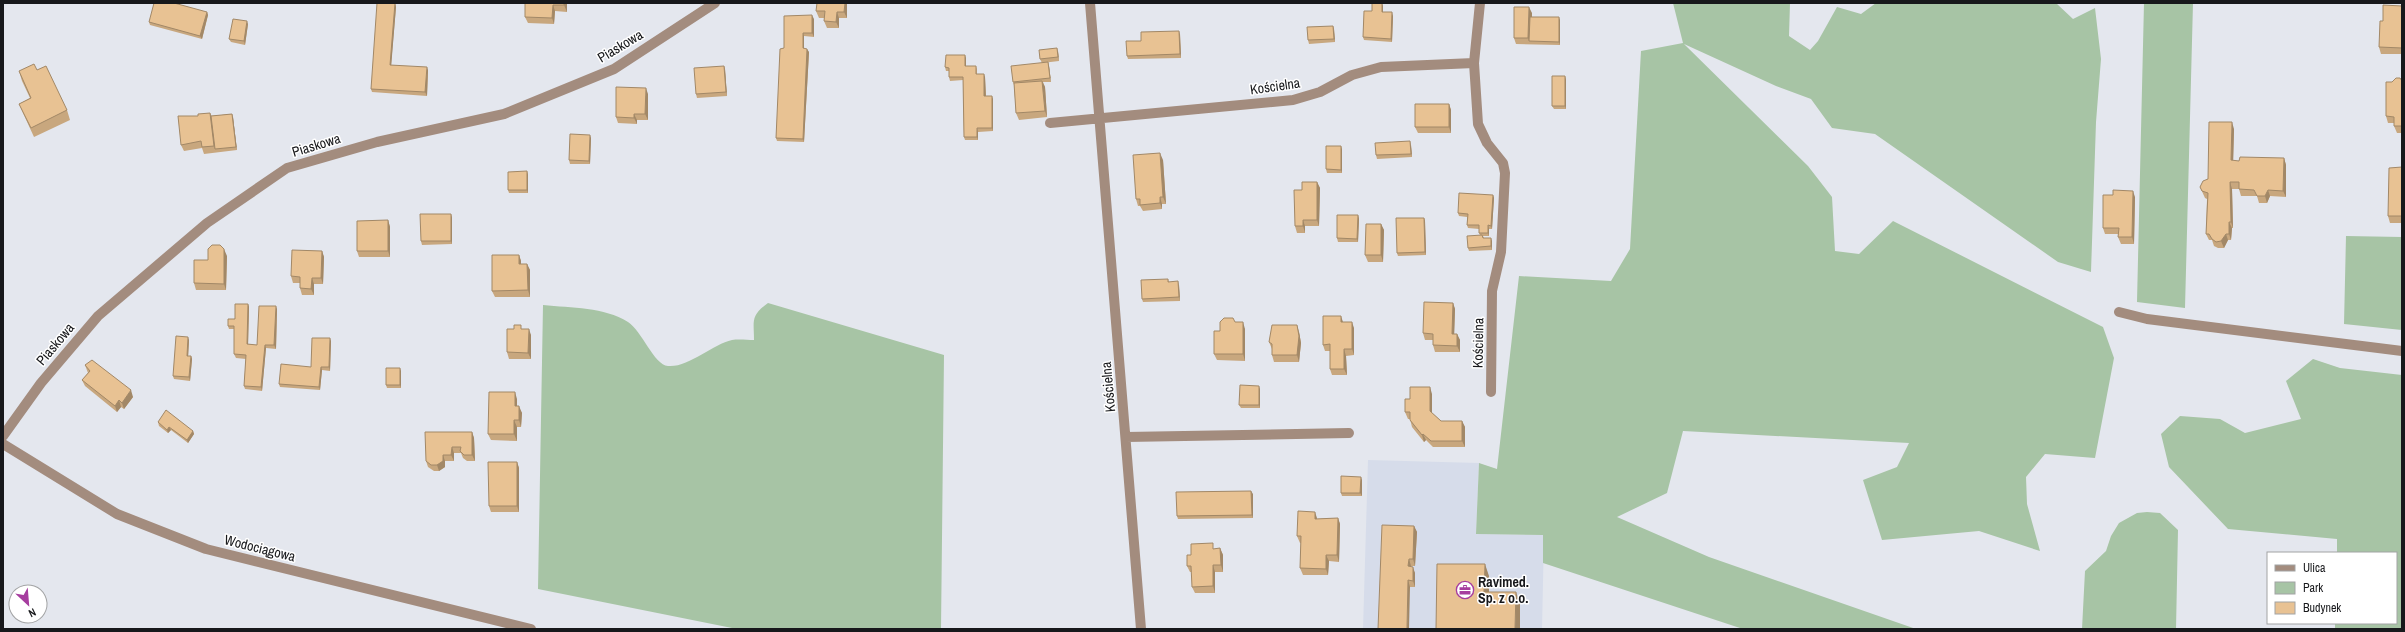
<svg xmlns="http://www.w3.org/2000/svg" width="2405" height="632" viewBox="0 0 2405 632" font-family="'Archivo Narrow',sans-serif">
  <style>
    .built { fill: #d6dcea }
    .green { fill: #a7c4a5 }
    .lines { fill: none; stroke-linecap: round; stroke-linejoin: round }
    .minor { stroke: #a38c7e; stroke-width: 10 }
    .wall { fill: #c8a77e }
    .shaded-wall { fill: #a28867 }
    .building { fill: #e8c293; stroke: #a28867 }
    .labels { text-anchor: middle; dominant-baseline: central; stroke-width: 3; stroke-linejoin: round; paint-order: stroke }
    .street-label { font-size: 14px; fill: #17181b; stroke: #fff }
    .poi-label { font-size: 14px; font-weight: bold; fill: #17181b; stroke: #fff; text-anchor: start }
  </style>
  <rect width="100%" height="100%" fill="#e4e7ee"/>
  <path class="built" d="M1368,460L1479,463L1476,534L1544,535L1542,629H1363Z"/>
  <path class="green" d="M1673,3H1790L1789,36L1810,50L1818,41L1837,7L1861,14L1876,3H2056L2073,19L2095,8L2101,59L2096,122L2091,272L2058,262L1875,134L1832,128L1811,99L1776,86L1684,44L1808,166L1832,197L1835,251L1859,254L1893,221L2103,327L2114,358L2095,458L2045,454L2026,477L2027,504L2040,551L1979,531L1882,540L1863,480L1897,467L1909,443L1683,431L1667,493L1617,517L1709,557L1916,629H1743L1543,563V535L1476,534L1479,463L1497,469L1519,276L1611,281L1630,249L1641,51L1683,43Z
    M2144,3H2193L2185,308L2137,302Z
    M2346,236L2402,237V330L2344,324Z
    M768,303L944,355L941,629H737L538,589L543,305C572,308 604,307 628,322C642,331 654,365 668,366C688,368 713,344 732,340C739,339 747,340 754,340C754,321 750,316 768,303Z
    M2313,359L2340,368L2402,375V629H2335V623H2396V553H2337V539L2228,529L2169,467L2161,434L2180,416L2220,419L2245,433L2301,419L2286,381Z
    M2147,512L2160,513L2178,530L2176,629H2082L2085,571L2106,551L2111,536L2119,523L2137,513Z"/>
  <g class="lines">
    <path class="minor" d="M1090,3L1141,629
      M1480,3L1474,63L1478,124L1487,143L1503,163L1505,173L1501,252L1492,291L1491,392
      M1050,123L1293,100L1320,92L1352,75L1381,67L1474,63
      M2119,312L2147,319L2402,351
      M3,436L41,383L98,316L207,223L287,168L377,142L504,114L614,69L715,3
      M1126,437L1349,433
      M3,444L117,514L206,549L531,629"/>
  </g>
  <path class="wall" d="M395,3L396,7L391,65L428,70L427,96L372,92L371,89Z
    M525,3H567V12L555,11L554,24L528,23L525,17Z
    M847,3V18H839V28H827L824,21V18H819L816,11Z
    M1383,6V12L1393,16L1392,42L1364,40L1363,37L1372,11Z
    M2402,6V54H2381L2379,47L2383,21Z
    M207,12L208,15L202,39L150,25L149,22Z
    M1532,13V17L1560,20V45L1516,44L1514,38Z
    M814,19V37L804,36V49L809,52L804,142L777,141L776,138L784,48Z
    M248,24L245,45L231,42L229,39Z
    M1333,26L1334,29L1335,42L1309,44L1308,40Z
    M1180,34L1181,58L1128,59L1127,56L1141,41Z
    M1058,51L1059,61L1042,63L1040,59Z
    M966,58V66H976L977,69V74L985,77L986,96L993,99V131L978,132V140H965L964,137L963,80L950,81L949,77V71H946L945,67Z
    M1048,62L1049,66L1051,82H1043L1045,87L1047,117L1019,120L1016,113L1014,85L1013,82Z
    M724,66L725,69L727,96L697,98L696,94Z
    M37,70L67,110L70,120L34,137L23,113L19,104L30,98L22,81L19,71Z
    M1565,76L1566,80V109H1554L1552,106Z
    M2402,81V133H2397L2394,126V123H2388L2386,116L2392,82Z
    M648,94V120H637V124L618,123L616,117Z
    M1449,104L1451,110V133H1418L1415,127Z
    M210,113L211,116L232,114L233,117L237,150L204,154L202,148L184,151L181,145L198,116Z
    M2234,129L2233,161H2239L2284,158L2286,165V197L2270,196L2267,203H2259L2257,196H2241L2239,189H2232L2233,228H2232L2231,240H2228L2224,248H2218L2214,246L2212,240H2209L2206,234L2207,199L2205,198L2200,187L2208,179Z
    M591,138L590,164H570L569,160Z
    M1411,145L1412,157L1377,159L1376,155Z
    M1341,146L1342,150V173H1327L1326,169Z
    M1163,160L1166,204H1162V209L1143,211L1140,206H1138L1136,199Z
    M2402,167V223H2390L2388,216Z
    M527,171L528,175V193H509L508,190Z
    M1317,182L1320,188L1319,226H1305V233H1297L1295,226L1302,190Z
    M1493,195L1494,198L1492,229H1489V236H1483L1484,238L1492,241V250L1469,251L1468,248L1480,235L1479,233V229L1468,228L1467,225V217L1459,216L1458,213Z
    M2113,195L2135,197L2134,244H2121L2118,237V234H2105L2103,228Z
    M451,214L452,218V244L422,245L421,241Z
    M1358,215L1359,219L1358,242H1338L1337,238Z
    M1424,218L1425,221L1426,255L1398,256L1397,253Z
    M388,220L390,227V257H359L357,251Z
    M1381,224L1384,230L1383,262H1368L1365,255Z
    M322,251L324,257L323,284H314V295H302L300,288V283H293L291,276Z
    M519,255L521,261V264H527L530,270V297H495L492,291Z
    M227,256L226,290H196L194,283L208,260Z
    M1168,279L1169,282L1179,285L1180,301L1143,302L1142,299Z
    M1453,303L1455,309L1454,334H1457L1460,340V352H1435L1433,345V340H1425L1423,333Z
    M248,304L249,307L248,344L257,345L277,309L276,349L266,348L262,391L245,389L244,386L246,359L236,358L234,354V329H229L228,326Z
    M1235,322L1245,329V361L1217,360L1214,354L1220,331Z
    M1343,322L1354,328V355L1346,356L1347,375H1332L1330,369V351H1325L1323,345Z
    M523,329L531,335V359H509L507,352Z
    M1299,332L1301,343L1299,362H1274L1272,355V349L1269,342Z
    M189,340L188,356H191L192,359L190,381L174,379L173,376Z
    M331,341L330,371L322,370L320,390L280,387L279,384L311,367Z
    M85,365L133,397L124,409L121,407L117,412L85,386L82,380L88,373Z
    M401,371V388H387L386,385Z
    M1260,389V408H1241L1239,405Z
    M1432,394V413L1441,421H1462L1465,427V447H1433L1426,440L1424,442L1412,427L1410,419H1408L1405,412L1410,399Z
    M517,399V406L522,413L521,427H517V441L491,440L488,434Z
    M158,422L193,431L194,434L188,443L171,430L168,433L159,426Z
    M472,432L474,438L475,461H467L463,458L461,453H454V461H445V467L439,471H434L428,467L426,461Z
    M517,462L519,468V512H491L489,506Z
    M1362,480V496H1342L1341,493Z
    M1253,494V518L1178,519L1177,516Z
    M1317,518V519L1338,518L1340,524L1339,562L1329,561L1328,575H1303L1300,568L1301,543H1300L1297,536Z
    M1414,526L1417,532L1415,566H1411L1415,573V587H1410L1378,629Z
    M1220,548L1223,555V572H1215V593H1195L1192,587V572H1190L1187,566L1191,555L1214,549Z"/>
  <path class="shaded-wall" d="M395,3L396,7L391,68L390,65Z
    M564,3H567V12L564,5Z
    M845,3H847V18L844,12Z
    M1382,3L1383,6V15L1382,12Z
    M553,5L555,11L554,24L552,18Z
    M1529,7L1532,13L1531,41H1529L1528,38Z
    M207,12L208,15L202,39L200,36Z
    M837,12L839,18V28L836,22Z
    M1392,12L1393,16L1392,42L1391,39Z
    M812,15L814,19V37L812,33Z
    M1559,17L1560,20V45L1559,42Z
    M247,21L248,24L245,45L244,41Z
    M1333,26L1334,29L1335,42L1334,39Z
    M1179,31L1180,34L1181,58L1180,54Z
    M803,33L804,36V52L803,48Z
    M1057,48L1058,51L1059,61L1058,57Z
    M807,49L809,52L804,142L803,139Z
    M965,55L966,58V70L965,66Z
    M1048,62L1049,66L1051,82L1050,78Z
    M724,66L725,69L727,96L726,92Z
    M427,67L428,70L427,96L425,92Z
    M984,74L985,77L986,99L984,96Z
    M1565,76L1566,80V109L1565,106Z
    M1042,81L1045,87L1047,117L1045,111Z
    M646,88L648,94V120L645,114Z
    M992,96L993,99V131L992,128Z
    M1449,104L1451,110V133L1449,127Z
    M210,113L213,119L215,149L214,146Z
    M232,114L233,117L237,150L236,147Z
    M634,114L637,120V124L634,118Z
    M2232,122L2234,129L2233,167L2231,160Z
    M977,128L978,132V140L977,137Z
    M590,135L591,138L590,164L589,161Z
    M1410,141L1411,145L1412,157L1411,154Z
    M1341,146L1342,150V173L1341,170Z
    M1160,153L1163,160L1166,204L1163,197Z
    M2284,158L2286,165V197L2283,191Z
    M527,171L528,175V193L527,190Z
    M1317,182L1320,188L1319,226L1317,220Z
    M2230,182L2232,189L2233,228L2231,222Z
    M2268,190L2270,196L2267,203L2265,196Z
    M2133,191L2135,197L2134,244L2132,237Z
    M1493,195L1494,198L1492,229L1491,226Z
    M1160,197L1162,204V209L1160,203Z
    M451,214L452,218V244L451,241Z
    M1358,215L1359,219L1358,242L1357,239Z
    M1424,218L1425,221L1426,255L1425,252Z
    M388,220L390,227V257L388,251Z
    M1303,220L1305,226V233L1303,226Z
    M2229,222L2232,228L2231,240L2229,234Z
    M1381,224L1384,230L1383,262L1381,255Z
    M1488,225L1489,229V236L1488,233Z
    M2226,234L2228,240L2224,248L2221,241Z
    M1491,238L1492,241V250L1491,246Z
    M224,249L227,256L226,290L224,284Z
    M322,251L324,257L323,284L321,278Z
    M519,255L521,261V270L519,264Z
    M527,264L530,270V297L528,290Z
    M312,278L314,284V295L311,289Z
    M1178,281L1179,285L1180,301L1179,297Z
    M1453,303L1455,309L1454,340L1452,334Z
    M248,304L249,307L248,347L247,344Z
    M276,306L277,309L276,349L274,345Z
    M1341,316L1343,322H1341Z
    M1243,322L1245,329V361L1243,354Z
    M1352,322L1354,328V355L1352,349Z
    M1297,325L1299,332L1301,343L1299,362L1297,355Z
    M529,329L531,335V359L528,353Z
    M1457,334L1460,340V352L1457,346Z
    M188,337L189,340L188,359L187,356Z
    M330,338L331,341L330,371L329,367Z
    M265,345L266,348L262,391L261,387Z
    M1344,349L1346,356L1347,375L1344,369Z
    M191,356L192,359L190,381L189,377Z
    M321,367L322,370L320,390L319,387Z
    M400,368L401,371V388L400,385Z
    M1259,386L1260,389V408L1259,405Z
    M1430,387L1432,394V417L1430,411Z
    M131,390L133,397L124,409L122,403Z
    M515,392L517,399V412L515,406Z
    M119,400L121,407L117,412L115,406Z
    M519,406L522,413L521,427L519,420Z
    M514,420L517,427V441L514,434Z
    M1462,421L1465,427V447L1462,441Z
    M169,427L171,430L168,433L167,430Z
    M193,431L194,434L188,443L187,440Z
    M472,432L474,438L475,461L472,455Z
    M1423,434L1426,440L1424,442L1422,435Z
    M452,447L454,453V461L451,455Z
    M443,455L445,461V467L439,471L437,465Z
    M517,462L519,468V512L517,506Z
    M1361,477L1362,480V496L1360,493Z
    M1251,491L1253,494V518L1252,515Z
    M1315,512L1317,518V526L1315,519Z
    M1338,518L1340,524L1339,562L1337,555Z
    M1414,526L1417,532L1415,566L1413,559Z
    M1220,548L1223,555V572L1221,565Z
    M1326,555L1329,561L1328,575L1326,569Z
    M1409,559L1411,566V573L1408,566Z
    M1485,564L1489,576V604L1484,592Z
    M1213,565L1215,572V593L1213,586Z
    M1413,567L1415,573V587L1413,581Z
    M1408,580L1410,587L1409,629H1407Z
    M1516,592L1520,604V629H1515Z"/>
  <path class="building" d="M154,3H174L207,12L200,36L149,22Z
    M377,3H395L390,65L427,67L425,92L371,89Z
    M525,3H564V5H553L552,18L525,17Z
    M817,3H845L844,12H837L836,22L824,21L825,11H816Z
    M1372,3H1382V12H1392L1391,39L1363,37L1364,11H1372Z
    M2383,5L2402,6V48L2379,47L2380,21H2383Z
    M1514,7H1529L1528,38H1514Z
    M812,15V33H803V48L807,49L803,139L776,138L780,49L784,48V16Z
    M1530,17H1559V42L1529,41Z
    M233,19L247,21L244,41L229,39Z
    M1333,26L1334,39L1308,40L1307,27Z
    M1179,31L1180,54L1127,56L1126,41H1141V32Z
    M1057,48L1058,57L1040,59L1039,50Z
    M946,55H965V66H976V74H984V96H992V128H977V137H964L963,77H949V68L945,67Z
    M1048,62L1050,78L1013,82L1011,66Z
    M34,64L37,70L46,66L67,110L31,128L19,104L31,98L19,71Z
    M724,66L726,92L696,94L694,68Z
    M1552,76H1565V106H1552Z
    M2396,78H2400L2402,81V126H2394V117L2386,116V82H2392Z
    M1042,81L1045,111L1016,113L1014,83Z
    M616,87L646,88L645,114H634V118L616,117Z
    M1415,104H1449V127H1415Z
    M210,113L214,146L202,147L201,141L181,145L178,116H198V114Z
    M232,114L236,147L215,149L211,116Z
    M2209,122H2232L2231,160L2239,161L2240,157L2284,158L2283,191L2268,190L2265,196H2257L2254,190L2239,189V182H2230L2231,222H2229V234H2226L2221,241L2216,242L2212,239L2209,234H2206L2208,193L2202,191L2200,187L2203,181L2208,179Z
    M570,134L590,135L589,161L569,160Z
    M1410,141L1411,154L1376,155L1375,143Z
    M1326,146H1341V170L1326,169Z
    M1160,153L1163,197H1160V203L1140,205V199H1136L1133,155Z
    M2402,167V216H2388L2389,168Z
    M527,171V190H508V172Z
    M1302,182H1317V220H1303V226H1295L1294,190H1302Z
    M2113,190L2133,191L2132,237H2118L2119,228H2103V195H2113Z
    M1459,193L1493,195L1491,226L1488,225V233H1479V225H1467L1468,214L1458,213Z
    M420,214H451V241H421Z
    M1337,215H1358L1357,239L1337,238Z
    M1396,218H1424L1425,252L1397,253Z
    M388,220V251H357V221Z
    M1366,224H1381V255H1365Z
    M1482,235L1483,238H1491V246L1468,248L1467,236Z
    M212,245H220L224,249V284L194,283V260H208V249Z
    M292,250L322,251L321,278H312L311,289L300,288V277L291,276Z
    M492,255H519V264H527L528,290L492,291Z
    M1168,279V282L1178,281L1179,297L1142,299L1141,280Z
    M1424,302L1453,303L1452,334H1457V346L1433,345V334L1423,333Z
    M235,304H248L247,344L257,345L259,306H276L274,345H265L261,387L244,386L246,355L234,354V326H228V319H235Z
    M1323,316H1341V322H1352V349H1344V369H1330V344L1323,345Z
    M1224,318H1233L1235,322H1243V354H1214V331H1220V322Z
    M514,325H521V329H529L528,353L507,352V329H514Z
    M1272,325H1297L1299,336L1297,355H1272V344L1269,342Z
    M176,336L188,337L187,356H191L189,377L173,376Z
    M312,338H330L329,367H321L319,387L279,384L281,364L311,367Z
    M92,360L131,390L122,403L119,400L115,406L82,380L90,371L85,365Z
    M386,368H400V385H386Z
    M1240,385L1259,386V405H1239Z
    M1410,387H1430V411L1441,421H1462V441H1431L1423,434L1422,435L1410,420V412H1405V399H1410Z
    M489,392H515V406H519V420H514V434H488Z
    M166,410L193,431L187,440L169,427L167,430L158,422Z
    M425,432H472V455H464L460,451L461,447H452L451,455H443V461L437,465H431L426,461Z
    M488,462H517V506H489Z
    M1341,476L1361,477L1360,493H1341Z
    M1251,491L1252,515L1177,516L1176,492Z
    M1298,511L1315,512V519L1338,518L1337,555H1326V569L1300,568L1301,536H1297Z
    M1382,525L1414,526L1413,559H1409L1408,566L1413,567V581L1408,580L1407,629H1378Z
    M1213,543V549L1220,548L1221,565H1213V586L1192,587L1191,566H1187V555H1191V544Z
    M1437,564H1485L1484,592H1516L1515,629H1436Z"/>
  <defs>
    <symbol id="office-ring" viewBox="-11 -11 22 22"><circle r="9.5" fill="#fff" stroke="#a63d9f" stroke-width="1.5"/><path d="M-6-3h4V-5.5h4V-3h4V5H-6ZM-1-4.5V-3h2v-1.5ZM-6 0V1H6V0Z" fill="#a63d9f"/></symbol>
  </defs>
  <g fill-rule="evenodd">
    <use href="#office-ring" x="1455" y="580" width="20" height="20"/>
  </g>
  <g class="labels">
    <g class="street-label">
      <text transform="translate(620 46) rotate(-31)">Piaskowa</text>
      <text transform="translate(1275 86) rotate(-8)">Kościelna</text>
      <text transform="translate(316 145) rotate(-17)">Piaskowa</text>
      <text transform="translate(1478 343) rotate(-89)">Kościelna</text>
      <text transform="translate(55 344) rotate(-50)">Piaskowa</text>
      <text transform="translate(1108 387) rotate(-95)">Kościelna</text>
      <text transform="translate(260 548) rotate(14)">Wodociągowa</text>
    </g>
    <g class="poi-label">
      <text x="1478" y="582">Ravimed.<tspan x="1478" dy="16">Sp. z o.o.</tspan></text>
    </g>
  </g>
  <rect width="2405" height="632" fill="none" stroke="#17181b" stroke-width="8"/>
  <rect x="2267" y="552" width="130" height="72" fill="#ffffff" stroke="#a2a3a4"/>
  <rect x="2275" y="565" width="20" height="6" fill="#a38c7e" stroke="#a2a3a4"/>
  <text x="2303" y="572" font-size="12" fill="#17181b">Ulica</text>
  <rect x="2275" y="582" width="20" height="12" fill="#a7c4a5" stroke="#a2a3a4"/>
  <text x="2303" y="592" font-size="12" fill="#17181b">Park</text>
  <rect x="2275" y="602" width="20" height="12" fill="#e8c293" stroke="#a2a3a4"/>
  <text x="2303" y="612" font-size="12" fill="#17181b">Budynek</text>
  <g transform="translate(28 604) rotate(154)"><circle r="19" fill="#ffffff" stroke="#a2a3a4"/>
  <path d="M0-3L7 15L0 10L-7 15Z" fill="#a63d9f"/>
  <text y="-6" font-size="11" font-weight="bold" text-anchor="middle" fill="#17181b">N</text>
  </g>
</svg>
